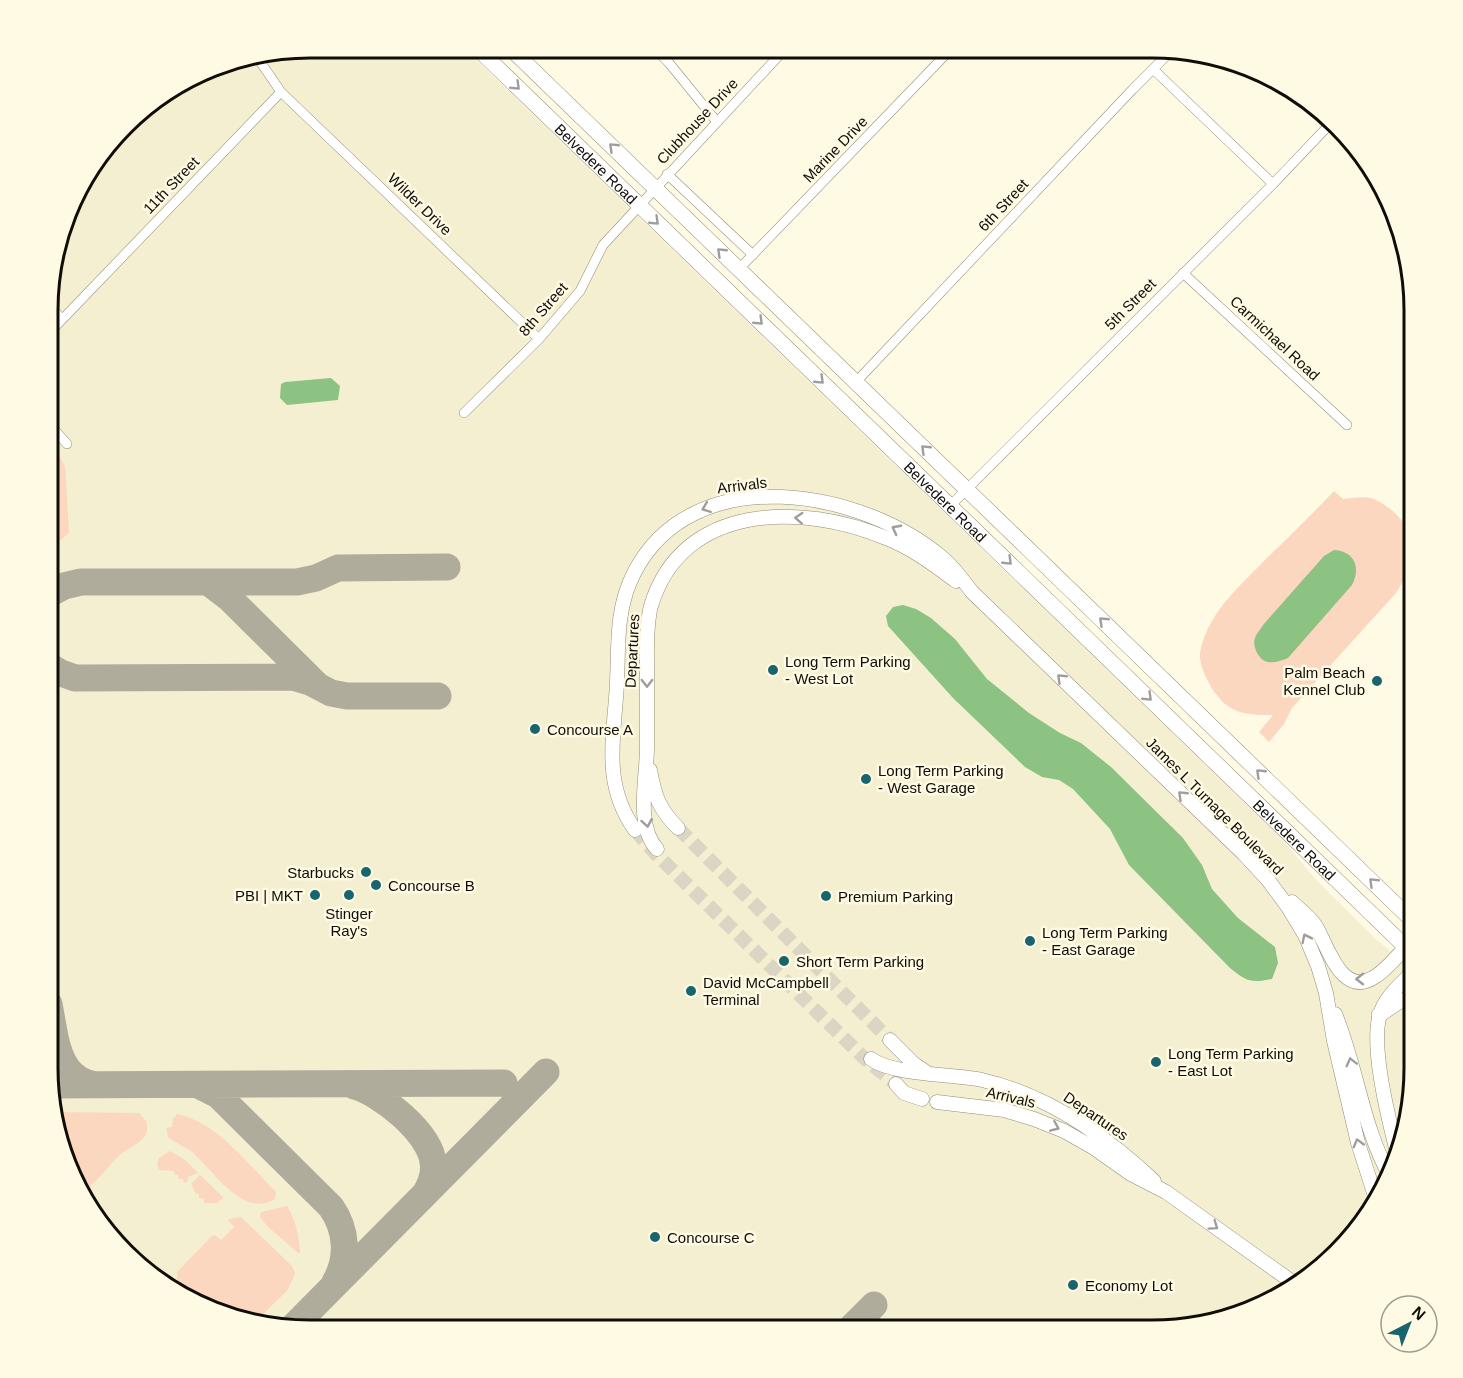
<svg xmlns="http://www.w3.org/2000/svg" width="1463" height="1378" viewBox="0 0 1463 1378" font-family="Arial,sans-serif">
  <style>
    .built { fill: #f5efd1 }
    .green { fill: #fbd7bf }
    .water { fill: #8cc382 }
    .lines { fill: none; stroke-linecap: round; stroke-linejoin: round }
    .taxiway { stroke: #b0ac9b; stroke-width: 27 }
    .secondary-tunnel { stroke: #dbd6c3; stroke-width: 14; stroke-dasharray: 14 7; stroke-linecap: butt }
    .street-casing { stroke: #908d78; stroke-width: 10 }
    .secondary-casing { stroke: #908d78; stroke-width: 15 }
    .primary-casing { stroke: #908d78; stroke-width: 16 }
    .street { stroke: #fff; stroke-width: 9 }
    .secondary { stroke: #fff; stroke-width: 14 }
    .primary { stroke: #fff; stroke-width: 15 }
    .oneway { stroke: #9f9e9b }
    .poi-dot { fill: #18656d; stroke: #fffae4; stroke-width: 2 }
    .labels { text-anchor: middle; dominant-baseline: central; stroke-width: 5; stroke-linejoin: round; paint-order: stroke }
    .street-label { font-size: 15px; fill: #0f0d06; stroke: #fffae4 }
    .poi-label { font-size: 15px; fill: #0f0d06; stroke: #fffae4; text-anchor: start }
    .rim { fill: none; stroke: #0f0d06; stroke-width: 3 }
  </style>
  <rect width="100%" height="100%" fill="#fffae4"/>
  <path class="built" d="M311,48H464L1283,840L1318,882L1378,941L1415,971V1068L1388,1183L1325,1265L1253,1310L1169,1329L310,1330L195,1303L113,1240L68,1168L49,1084L53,260L83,179L138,113L226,62Z"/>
  <path class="green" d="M52,444L65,466L69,532C64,537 59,544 51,544Z
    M1334,491L1343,499C1352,498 1363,496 1371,498C1380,501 1388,507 1395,513C1421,538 1414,566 1396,593L1292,708L1284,724L1269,742L1259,732L1273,715C1244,715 1228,714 1211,687C1205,675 1197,661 1201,648C1210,610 1243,583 1269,556C1291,535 1313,513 1334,491Z
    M55,1112L139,1113L147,1122C147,1127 148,1132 145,1136C138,1145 128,1148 121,1154C109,1164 102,1177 90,1186L79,1185L68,1168Z
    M177,1114C217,1122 248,1164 276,1192L275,1199C243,1219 213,1170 192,1152C184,1146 175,1143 168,1137L166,1128L172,1127L173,1119Z
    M170,1151L184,1159L223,1197V1198L217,1203H204V1199L199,1198V1194H196L191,1184L200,1175L198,1173L188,1177V1181L184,1183L183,1179H179L178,1175L174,1174V1171L159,1170L157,1165L159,1158Z
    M287,1206C296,1221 299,1235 300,1253H298L267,1226L260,1217L261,1212Z
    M241,1217L292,1266L295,1274L287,1291L259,1318L195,1303L178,1290L177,1272L212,1236L215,1235L221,1240L234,1227L228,1220L229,1219Z"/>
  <path class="water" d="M331,378L340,386L338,400L287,405L280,398L281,384L285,382Z
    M1334,550C1355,551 1361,568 1352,585L1288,658C1276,663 1264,666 1257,653C1255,648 1253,643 1255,638C1256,634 1261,629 1263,625L1324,556Z
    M903,605L916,609L931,618L955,639L987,679L1029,713L1060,733L1081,743L1111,767L1183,838L1202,865L1212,889L1238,918L1275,947L1278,963L1272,979C1251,983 1247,982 1230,968L1129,865L1110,829L1073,789L1059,780L1042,777L1025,767L953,698L888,626L886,616L893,607Z"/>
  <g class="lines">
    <path class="taxiway" d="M208,582L229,598L315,683
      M51,593L64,586L81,582H297L316,578L338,568L447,567
      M51,667L61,673L75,678L293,677L310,682L331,693L347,696H438
      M49,1004L55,1037L53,1054
      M55,1037C60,1061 69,1080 95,1085
      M49,1085L504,1083
      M198,1085L218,1095L331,1207C347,1230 349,1258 335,1282
      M354,1086C381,1093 430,1133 433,1162C435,1173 431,1184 425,1194
      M294,1326L546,1072
      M849,1330L874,1305"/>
    <path class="secondary-tunnel" d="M678,828L890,1040
      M635,830L654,852L863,1057L896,1084"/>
    <defs>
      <path id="street" d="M654,48L669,63L717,122
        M257,57L281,92L539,339
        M1153,69L1273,184
        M667,174L753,255
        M739,269L952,48
        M1183,273L1347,425
        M53,310L62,319
        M53,329L281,92
        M856,382L1133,89L1173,49
        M464,413L539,339L580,291L603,245L786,48
        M52,427L67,444
        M950,506L1273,184L1331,123"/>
      <path id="secondary" d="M650,770C655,797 659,809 678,828
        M635,830C605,788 612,747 616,698C620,655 613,614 634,573C693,458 865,489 946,561C956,570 964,582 972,592L1243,853L1268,880L1288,907L1305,935L1318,966L1326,993L1334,1041L1358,1143L1376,1199
        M657,849C635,825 647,778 647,747C647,720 647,693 647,665C647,646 646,625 651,606C682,502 803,503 886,538C912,548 934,565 956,581
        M1292,902C1299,909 1309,916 1315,925C1328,945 1341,1000 1376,976C1391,966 1403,949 1415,936
        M1335,1014C1357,1067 1362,1126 1390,1176
        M890,1040L914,1064L926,1072
        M871,1059C893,1075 953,1074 982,1080C1048,1095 1105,1135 1154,1181
        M896,1084L904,1093L922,1099
        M937,1102L1004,1110L1034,1119L1064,1131L1094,1148L1131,1174L1166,1192L1295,1284
        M1396,1148C1388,1116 1368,1038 1382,1009C1388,994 1404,981 1415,970"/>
      <g id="primary">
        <path id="s1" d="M477,48L1415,956"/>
        <path d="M510,48L1415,923"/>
        <path d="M1379,1015L1398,1002L1415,997"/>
      </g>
    </defs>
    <use href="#street" class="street-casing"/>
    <use href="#secondary" class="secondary-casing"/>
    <use href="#primary" class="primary-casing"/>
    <use href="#street" class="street"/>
    <use href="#secondary" class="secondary"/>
    <use href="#primary" class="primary"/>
  </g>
  <defs><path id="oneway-chevron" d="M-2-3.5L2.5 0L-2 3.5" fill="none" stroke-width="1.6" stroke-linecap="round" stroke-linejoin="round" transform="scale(1.5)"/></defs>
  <g class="oneway">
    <use href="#oneway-chevron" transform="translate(516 86) rotate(44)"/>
    <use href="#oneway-chevron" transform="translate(613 147) rotate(-136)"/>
    <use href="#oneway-chevron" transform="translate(655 221) rotate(44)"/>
    <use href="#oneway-chevron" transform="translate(721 252) rotate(-136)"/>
    <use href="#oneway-chevron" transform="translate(759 321) rotate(44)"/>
    <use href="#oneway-chevron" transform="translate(820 380) rotate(44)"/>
    <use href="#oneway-chevron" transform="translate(925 449) rotate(-136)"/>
    <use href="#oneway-chevron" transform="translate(706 508) rotate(159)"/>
    <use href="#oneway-chevron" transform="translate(799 518) rotate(-177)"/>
    <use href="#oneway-chevron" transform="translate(896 529) rotate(-152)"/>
    <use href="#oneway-chevron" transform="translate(1008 561) rotate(44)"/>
    <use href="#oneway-chevron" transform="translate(1103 621) rotate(-136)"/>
    <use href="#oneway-chevron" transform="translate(1061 678) rotate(-136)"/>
    <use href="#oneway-chevron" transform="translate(647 683) rotate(90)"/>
    <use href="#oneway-chevron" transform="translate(1148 697) rotate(44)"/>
    <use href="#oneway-chevron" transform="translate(1260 773) rotate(-136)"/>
    <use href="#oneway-chevron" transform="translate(1182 795) rotate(-136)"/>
    <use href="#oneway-chevron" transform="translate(647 823) rotate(80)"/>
    <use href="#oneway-chevron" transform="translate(1373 882) rotate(-136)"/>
    <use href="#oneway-chevron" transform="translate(1306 938) rotate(-116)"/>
    <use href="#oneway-chevron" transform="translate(1360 979) rotate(-180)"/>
    <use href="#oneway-chevron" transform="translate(1351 1062) rotate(-104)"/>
    <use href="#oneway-chevron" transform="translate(1055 1127) rotate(23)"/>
    <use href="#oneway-chevron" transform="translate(1358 1143) rotate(-105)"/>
    <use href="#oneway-chevron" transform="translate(1214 1226) rotate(35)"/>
  </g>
  <g class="poi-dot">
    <circle cx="773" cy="670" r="6"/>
    <circle cx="1377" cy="681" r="6"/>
    <circle cx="535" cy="729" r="6"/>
    <circle cx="866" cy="779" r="6"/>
    <circle cx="366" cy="872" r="6"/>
    <circle cx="376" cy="885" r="6"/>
    <circle cx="315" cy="895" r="6"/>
    <circle cx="349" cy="895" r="6"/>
    <circle cx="826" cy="896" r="6"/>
    <circle cx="1030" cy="941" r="6"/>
    <circle cx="784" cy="961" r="6"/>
    <circle cx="691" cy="991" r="6"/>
    <circle cx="1156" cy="1062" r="6"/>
    <circle cx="655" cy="1237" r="6"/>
    <circle cx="1073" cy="1285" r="6"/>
  </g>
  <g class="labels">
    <g class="street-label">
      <text transform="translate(697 121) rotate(-47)">Clubhouse Drive</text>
      <text transform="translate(835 149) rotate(-46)">Marine Drive</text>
      <text stroke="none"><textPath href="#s1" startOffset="166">Belvedere Road</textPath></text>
      <text transform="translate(171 185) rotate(-46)">11th Street</text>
      <text transform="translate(420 204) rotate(44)">Wilder Drive</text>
      <text transform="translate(1003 205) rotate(-47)">6th Street</text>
      <text transform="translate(1130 304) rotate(-45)">5th Street</text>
      <text transform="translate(543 309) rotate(-49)">8th Street</text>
      <text transform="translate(1275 338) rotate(43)">Carmichael Road</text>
      <text transform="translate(742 485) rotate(-7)">Arrivals</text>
      <text stroke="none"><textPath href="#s1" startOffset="652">Belvedere Road</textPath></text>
      <text transform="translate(632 651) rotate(-87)">Departures</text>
      <text transform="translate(1215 806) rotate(45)">James L Turnage Boulevard</text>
      <text stroke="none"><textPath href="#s1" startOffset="1138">Belvedere Road</textPath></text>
      <text transform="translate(1011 1097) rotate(13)">Arrivals</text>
      <text transform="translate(1096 1116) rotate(34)">Departures</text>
    </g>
    <g class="poi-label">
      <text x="785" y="661">Long Term Parking<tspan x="785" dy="17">- West Lot</tspan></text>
      <text x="1365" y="672" text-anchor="end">Palm Beach<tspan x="1365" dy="17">Kennel Club</tspan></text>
      <text x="547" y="729">Concourse A</text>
      <text x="878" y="770">Long Term Parking<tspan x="878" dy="17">- West Garage</tspan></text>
      <text x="354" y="872" text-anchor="end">Starbucks</text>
      <text x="388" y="885">Concourse B</text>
      <text x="303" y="895" text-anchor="end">PBI | MKT</text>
      <text x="838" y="896">Premium Parking</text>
      <text x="349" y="913" text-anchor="middle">Stinger<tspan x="349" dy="17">Ray's</tspan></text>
      <text x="1042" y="932">Long Term Parking<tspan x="1042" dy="17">- East Garage</tspan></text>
      <text x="796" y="961">Short Term Parking</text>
      <text x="703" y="982">David McCampbell<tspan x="703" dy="17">Terminal</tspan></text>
      <text x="1168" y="1053">Long Term Parking<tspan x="1168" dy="17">- East Lot</tspan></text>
      <text x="667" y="1237">Concourse C</text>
      <text x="1085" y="1285">Economy Lot</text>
    </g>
  </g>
  <path d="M0 0H1463V1378H0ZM310 58H1152A252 252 0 0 1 1404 310V1068A252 252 0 0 1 1152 1320H310A252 252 0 0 1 58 1068V310A252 252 0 0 1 310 58Z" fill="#fffae4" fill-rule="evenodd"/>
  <path class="rim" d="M310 58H1152A252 252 0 0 1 1404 310V1068A252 252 0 0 1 1152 1320H310A252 252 0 0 1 58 1068V310A252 252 0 0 1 310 58Z"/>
  <g transform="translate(1409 1324) rotate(42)"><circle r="28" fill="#fffae4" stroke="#9f9b8b" stroke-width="1.5"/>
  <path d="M0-4.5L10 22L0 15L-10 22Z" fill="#18656d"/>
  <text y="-9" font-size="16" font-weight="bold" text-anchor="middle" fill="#0f0d06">N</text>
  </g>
</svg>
